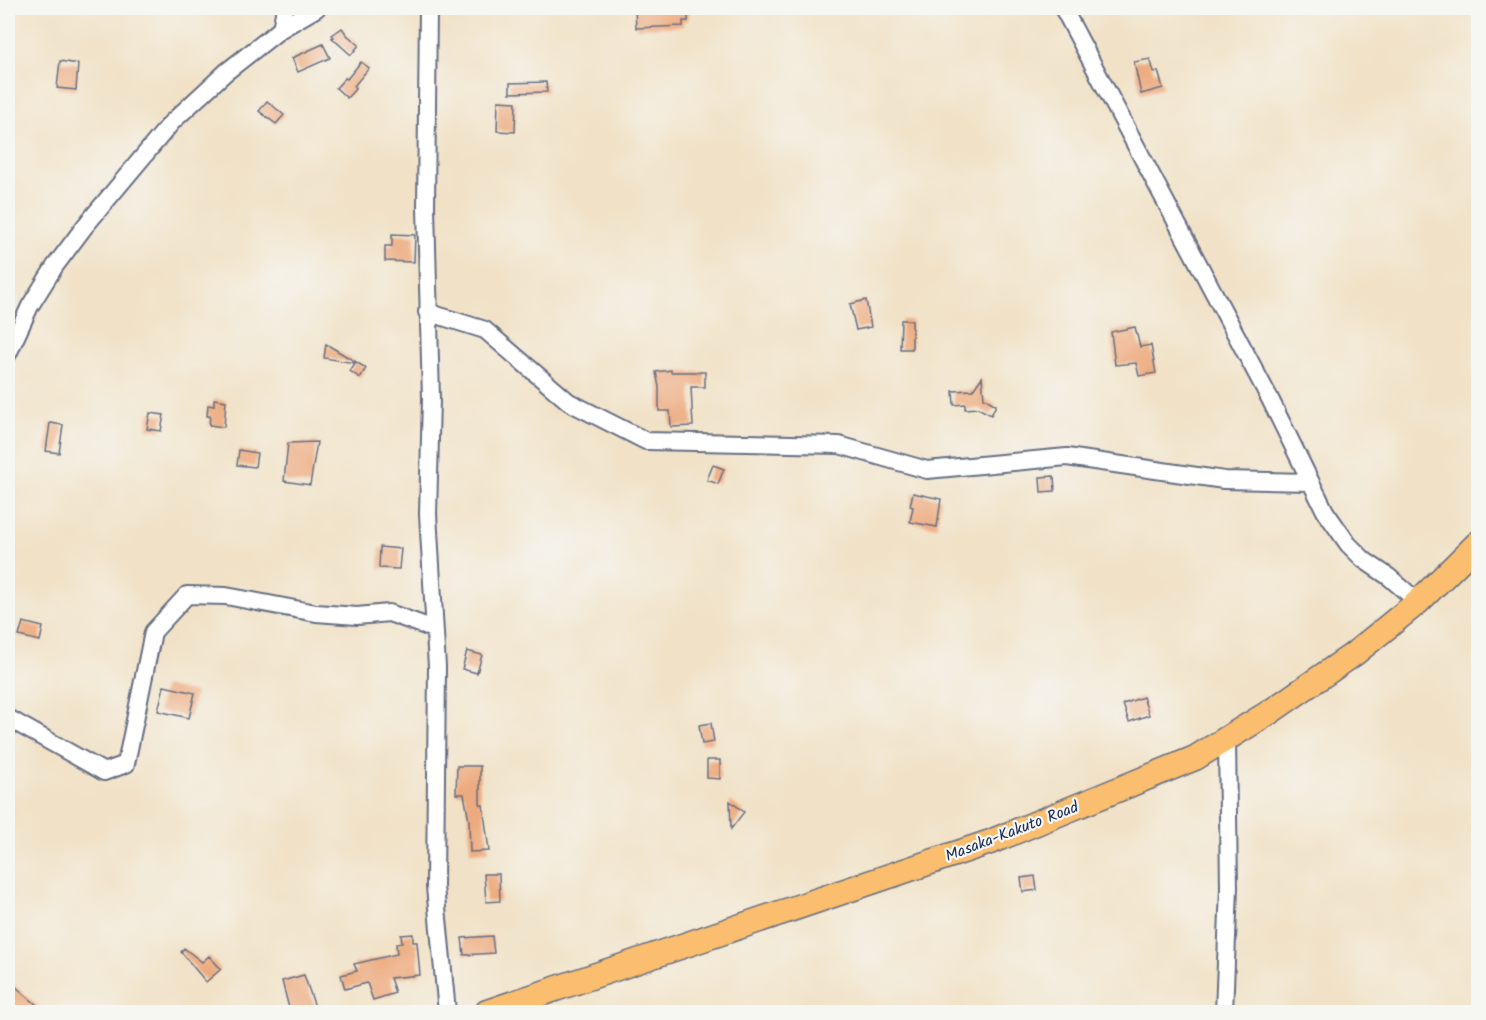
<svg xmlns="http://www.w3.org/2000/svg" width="1486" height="1020" viewBox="0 0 1486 1020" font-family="Kalam,sans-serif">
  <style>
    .building { fill: #edaa7e }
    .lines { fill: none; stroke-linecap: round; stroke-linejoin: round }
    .minor-casing { stroke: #666e83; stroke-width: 20 }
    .highway-casing { stroke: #666e83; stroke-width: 27 }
    .minor { stroke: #fff; stroke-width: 16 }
    .highway { stroke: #fbbe6e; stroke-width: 24 }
    .labels { text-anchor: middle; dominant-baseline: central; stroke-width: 4.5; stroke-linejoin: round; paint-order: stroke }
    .street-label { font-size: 16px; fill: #1b2f5e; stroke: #f6f6f2 }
  </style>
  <rect width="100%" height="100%" fill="#f6f6f2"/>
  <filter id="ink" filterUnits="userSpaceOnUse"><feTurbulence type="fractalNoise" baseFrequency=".0167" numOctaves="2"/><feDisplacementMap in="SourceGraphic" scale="12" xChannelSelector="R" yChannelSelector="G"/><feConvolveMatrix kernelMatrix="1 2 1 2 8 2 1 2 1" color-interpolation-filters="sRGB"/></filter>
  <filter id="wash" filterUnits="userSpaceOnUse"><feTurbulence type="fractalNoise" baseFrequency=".008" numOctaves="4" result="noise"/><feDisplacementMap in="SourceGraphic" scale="24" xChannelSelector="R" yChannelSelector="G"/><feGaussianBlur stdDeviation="1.35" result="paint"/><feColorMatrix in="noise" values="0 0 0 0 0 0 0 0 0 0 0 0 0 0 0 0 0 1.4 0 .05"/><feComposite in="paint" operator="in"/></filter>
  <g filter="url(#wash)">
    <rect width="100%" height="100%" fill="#f1e2c7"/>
    <g id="blocks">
      <path class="building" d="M635,8H689L688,21H683V26L636,28Z
        M342,28L347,35L359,45L351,55L332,38L334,37L332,35Z
        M323,44L330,58L298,72L292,58Z
        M1150,59L1154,72L1158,71L1163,88L1141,94L1134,62Z
        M60,61L78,64L76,90L57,88Z
        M361,62L369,68L354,86L356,88L347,98L336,88L345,78L347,79Z
        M546,82L547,92L510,93V83Z
        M267,101L284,115L276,124L259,111Z
        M498,101L516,102L515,132L497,131Z
        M392,234L415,235L414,262L385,261V246H392Z
        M866,300L871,327L856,330L850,304Z
        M901,320H912V349H900Z
        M1135,327L1140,347L1151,345L1156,373L1139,376L1136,363L1115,365L1111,332Z
        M326,344L366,368L360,378L350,371L355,363L324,358Z
        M671,370V372H705V387H691L693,426L671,427L670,411H659V387L656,372Z
        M982,377L984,398L996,405L991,415L978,408L965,409V404L954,405L953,391L973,390Z
        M214,399L226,401L224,427L209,425L210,416H207L208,405L214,406Z
        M150,413L164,415L161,431L147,429Z
        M50,423L63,425L59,453L46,451Z
        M317,442L310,485L284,481L288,443Z
        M239,450L257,453L255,467L237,465Z
        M713,465L724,469L718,484L707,480Z
        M1054,476L1055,491L1041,492L1040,477Z
        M913,493L941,499L937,527L910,522L913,507L910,506Z
        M380,547L401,549L399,569L379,568Z
        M23,622L43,627L40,641L19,636Z
        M467,651L482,655L477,673L462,669Z
        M164,686L195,693L189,718L158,711Z
        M1143,697L1149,715L1129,722L1123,704Z
        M711,723L714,742L702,744L699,725Z
        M707,760H720V779L707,778Z
        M457,766H480V805H483L489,851L470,852L469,821L464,794H456Z
        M730,801L744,812L731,829Z
        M484,874H499L500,901L486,902Z
        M1035,876L1037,890L1023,892L1021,878Z
        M413,934V942H417L420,975L390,978L395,993L373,1000L367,983L345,989L341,975L357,971L354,964L397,954L396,944L402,943L401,935Z
        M492,936L494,953L464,955L462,938Z
        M184,948L202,962L209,956L221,969L206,982L181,952Z
        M304,975L315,1007L290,1012L282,981Z
        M8,980L45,1012H12L8,1009Z"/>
    </g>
  </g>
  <g filter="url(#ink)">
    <use href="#blocks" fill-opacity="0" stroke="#666e83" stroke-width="1.5"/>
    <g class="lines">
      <defs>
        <path id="minor" d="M428,8L426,208L431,399L428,514L437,667L435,887L447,1012
          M1063,8L1270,399L1325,511L1348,544L1364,560L1389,577L1418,602
          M281,29L285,8
          M427,312L485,330L569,402L646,441L839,445L927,470L1067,457L1224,480L1310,482
          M8,354L30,306L55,266L85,226L172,122L226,72L281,29L317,8
          M8,718L104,772L126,764L153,632L187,595L226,596L316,613L357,616L389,613L434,629
          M1224,1012L1229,888L1227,740"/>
        <path id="highway" d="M487,1012L990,842L1195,758L1270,712L1354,654L1418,602L1478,543"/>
      </defs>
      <use href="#minor" class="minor-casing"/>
      <use href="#highway" class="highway-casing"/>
      <use href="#minor" class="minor"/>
      <use href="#highway" class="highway"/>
    </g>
  </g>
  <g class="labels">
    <g class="street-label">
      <text transform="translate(1012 832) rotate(-21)">Masaka-Kakuto Road</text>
    </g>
  </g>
  <rect width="1486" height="1020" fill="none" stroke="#f6f6f2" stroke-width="30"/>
</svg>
